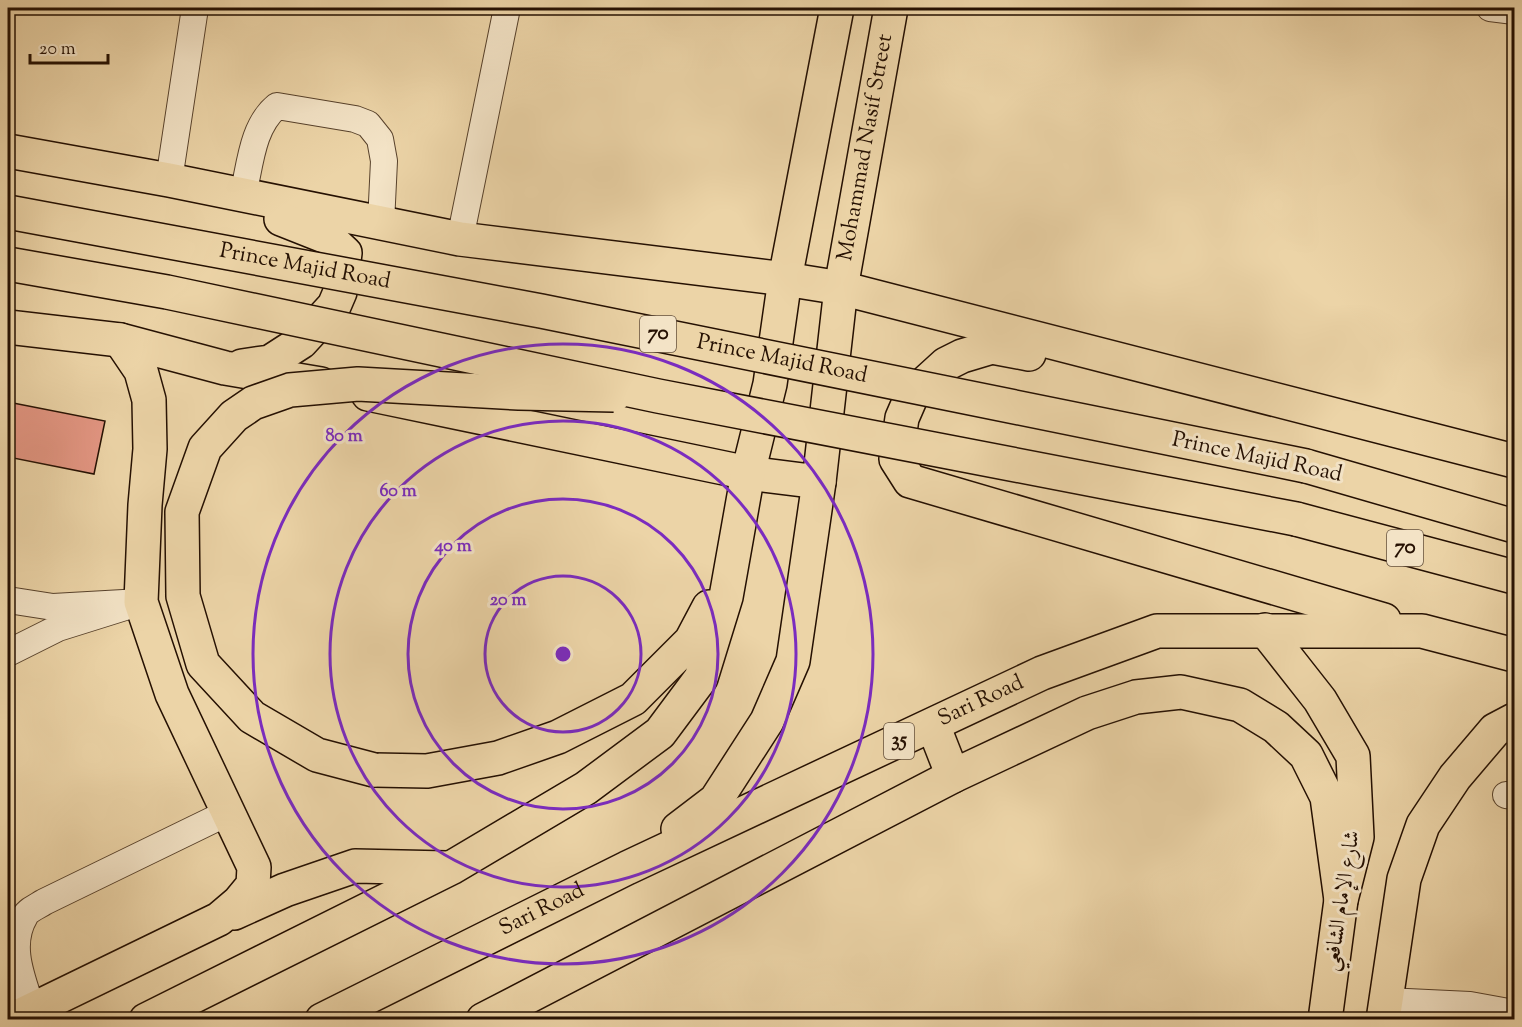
<svg xmlns="http://www.w3.org/2000/svg" width="1522" height="1027" viewBox="0 0 1522 1027" font-family="'Sorts Mill Goudy',Amiri,serif">
  <style>
    .building { fill: #e49683; stroke: #251002; stroke-width: 1.5 }
    .lines { fill: none; stroke-linecap: round; stroke-linejoin: round }
    .minor-casing { stroke: #57412b; stroke-width: 28 }
    .major-casing { stroke: #251002; stroke-width: 36 }
    .highway-casing { stroke: #251002; stroke-width: 36 }
    .minor { stroke: #f3e3c6; stroke-width: 26 }
    .major { stroke: #ecd4a7; stroke-width: 33 }
    .highway { stroke: #ecd4a7; stroke-width: 33 }
    .major-bridge-casing { stroke: #251002; stroke-width: 36; stroke-linecap: butt }
    .highway-bridge-casing { stroke: #251002; stroke-width: 36; stroke-linecap: butt }
    .major-bridge { stroke: #ecd4a7; stroke-width: 33 }
    .highway-bridge { stroke: #ecd4a7; stroke-width: 33 }
    .ring { fill: none; stroke: #7b2cbf; stroke-width: 3 }
    .labels { text-anchor: middle; dominant-baseline: central; stroke-width: 6; stroke-linejoin: round; paint-order: stroke }
    .shield { fill: #f3e3c6; stroke: #634f3d; stroke-width: 1.5 }
    .shield-label { font-size: 21px; font-weight: bold; fill: #251002 }
    .street-label { font-size: 22px; fill: #251002; stroke: #f3e3c6 }
    .centre { fill: #7b2cbf; stroke: #f3e3c6; stroke-width: 3 }
    .ring-label { font-size: 18px; text-anchor: middle; font-weight: bold; fill: #7b2cbf; stroke: #f3e3c6; stroke-width: 6; stroke-linejoin: round; paint-order: stroke }
  </style>
  <rect width="100%" height="100%" fill="#ecd4a7"/>
  <filter id="stains"><feTurbulence type="fractalNoise" baseFrequency=".00333" numOctaves="4"/><feColorMatrix values="0 0 0 0 .2 0 0 0 0 .09 0 0 0 0 .02 0 0 0 .5 -.17"/></filter>
  <radialGradient id="worn" r=".72"><stop offset=".6" stop-color="#630" stop-opacity="0"/><stop offset="1" stop-color="#630" stop-opacity=".3"/></radialGradient>
  <path class="building" d="M8,402L105,421L94,474L8,457Z"/>
  <g class="lines">
    <defs>
      <path id="minor" d="M1490,8L1514,11
        M169,180L195,8
        M243,195C250,166 252,126 277,106L355,119L368,124L380,139L384,161L381,223
        M460,239L507,8
        M8,600L53,607L141,602L58,628L8,653
        M1506,795L1514,796
        M1386,1001L1470,1005L1514,1013
        M32,1009C23,980 7,946 25,916C28,910 38,906 44,902L229,812"/>
      <g id="major">
        <path d="M8,151L169,180L460,239L785,279L841,288L1514,461"/>
        <path d="M8,327L120,340L225,368L321,384"/>
        <path d="M1029,354L992,347L962,356L946,364L912,395L902,418L896,459L910,481L1384,620"/>
        <path d="M242,366L270,362L301,342L334,306L340,292L345,253L329,238L281,219"/>
        <path d="M368,394L748,473L819,482"/>
        <path d="M1265,630L1320,700L1353,756L1357,837L1341,900L1325,1020"/>
        <path d="M933,725L953,776"/>
        <path d="M374,770L427,771L498,758L558,737L633,699L691,641L709,607"/>
        <path id="s1" d="M678,829L716,800L767,721L793,661L819,482L841,288L891,8"/>
        <path d="M234,913L285,890L355,866L447,868"/>
        <path d="M11,1020L219,919L239,902L253,885L254,867L172,694L141,602L145,505L150,449L149,400L141,371L120,340"/>
        <path d="M146,1020L451,868L586,788L660,733L701,678L726,597L748,473L770,384L785,279L837,8"/>
        <path id="s2" d="M322,1020L627,868L1042,673L1157,631H1422L1514,655"/>
        <path d="M483,1020L953,776L1087,713L1136,697L1181,692L1240,705L1276,727L1306,755L1327,797L1341,900"/>
        <path d="M1383,1020L1404,879L1423,825L1455,777L1495,730L1514,720"/>
      </g>
      <path id="highway" d="M1306,466L1514,526
        M1296,519L1514,577"/>
    </defs>
    <use href="#minor" class="minor-casing"/>
    <use href="#major" class="major-casing"/>
    <use href="#highway" class="highway-casing"/>
    <use href="#minor" class="minor"/>
    <use href="#major" class="major"/>
    <use href="#highway" class="highway"/>
    <defs>
      <path id="major-bridge" d="M374,770L317,755L252,717L203,664L183,596L182,512L205,448L234,416L253,403L290,390L358,384L519,393L614,395"/>
      <g id="highway-bridge">
        <path id="s3" d="M8,212L541,311L1306,466"/>
        <path d="M8,264L167,292L658,396L1296,519"/>
      </g>
    </defs>
    <use href="#major-bridge" class="major-bridge-casing"/>
    <use href="#highway-bridge" class="highway-bridge-casing"/>
    <use href="#major-bridge" class="major-bridge"/>
    <use href="#highway-bridge" class="highway-bridge"/>
  </g>
  <g class="ring">
    <circle cx="563" cy="654" r="78"/>
    <circle cx="563" cy="654" r="155"/>
    <circle cx="563" cy="654" r="233"/>
    <circle cx="563" cy="654" r="310"/>
  </g>
  <g class="labels">
    <g class="shield">
      <rect x="640" y="316" width="36" height="36" rx="4.5"/>
      <rect x="1387" y="530" width="36" height="36" rx="4.5"/>
      <rect x="884" y="723" width="30" height="36" rx="4.5"/>
    </g>
    <g class="shield-label">
      <text x="658" y="334">70</text>
      <text x="1405" y="548">70</text>
      <text x="899" y="741">35</text>
    </g>
    <g class="street-label">
      <text stroke="none"><textPath href="#s1" startOffset="726">Mohammad Nasif Street</textPath></text>
      <text stroke="none"><textPath href="#s3" startOffset="302">Prince Majid Road</textPath></text>
      <text stroke="none"><textPath href="#s3" startOffset="788">Prince Majid Road</textPath></text>
      <text transform="translate(1257 458) rotate(12)">Prince Majid Road</text>
      <text stroke="none"><textPath href="#s2" startOffset="732">Sari Road</textPath></text>
      <text transform="translate(1343 901) rotate(-81)">شارع الإمام الشافعي</text>
      <text stroke="none"><textPath href="#s2" startOffset="246">Sari Road</textPath></text>
    </g>
  </g>
  <circle cx="563" cy="654" r="9" class="centre"/>
  <g class="ring-label">
    <text x="344" y="441">80 m</text>
    <text x="398" y="496">60 m</text>
    <text x="453" y="551">40 m</text>
    <text x="508" y="605">20 m</text>
  </g>
  <rect width="1522" height="1027" fill="none" stroke="#ecd4a7" stroke-width="30"/>
  <rect x="9" y="9" width="1504" height="1009" fill="none" stroke="#251002" stroke-width="3"/>
  <rect x="15" y="15" width="1492" height="997" fill="none" stroke="#251002" stroke-width="1.5"/>
  <path d="M30 54v9h78v-9" fill="none" stroke="#251002" stroke-width="3"/>
  <text x="39" y="54" font-size="18" fill="#251002" stroke="#f3e3c6" stroke-width="4.5" paint-order="stroke">20 m</text>
  <rect width="100%" height="100%" filter="url(#stains)"/>
  <rect width="100%" height="100%" fill="url(#worn)"/>
</svg>
